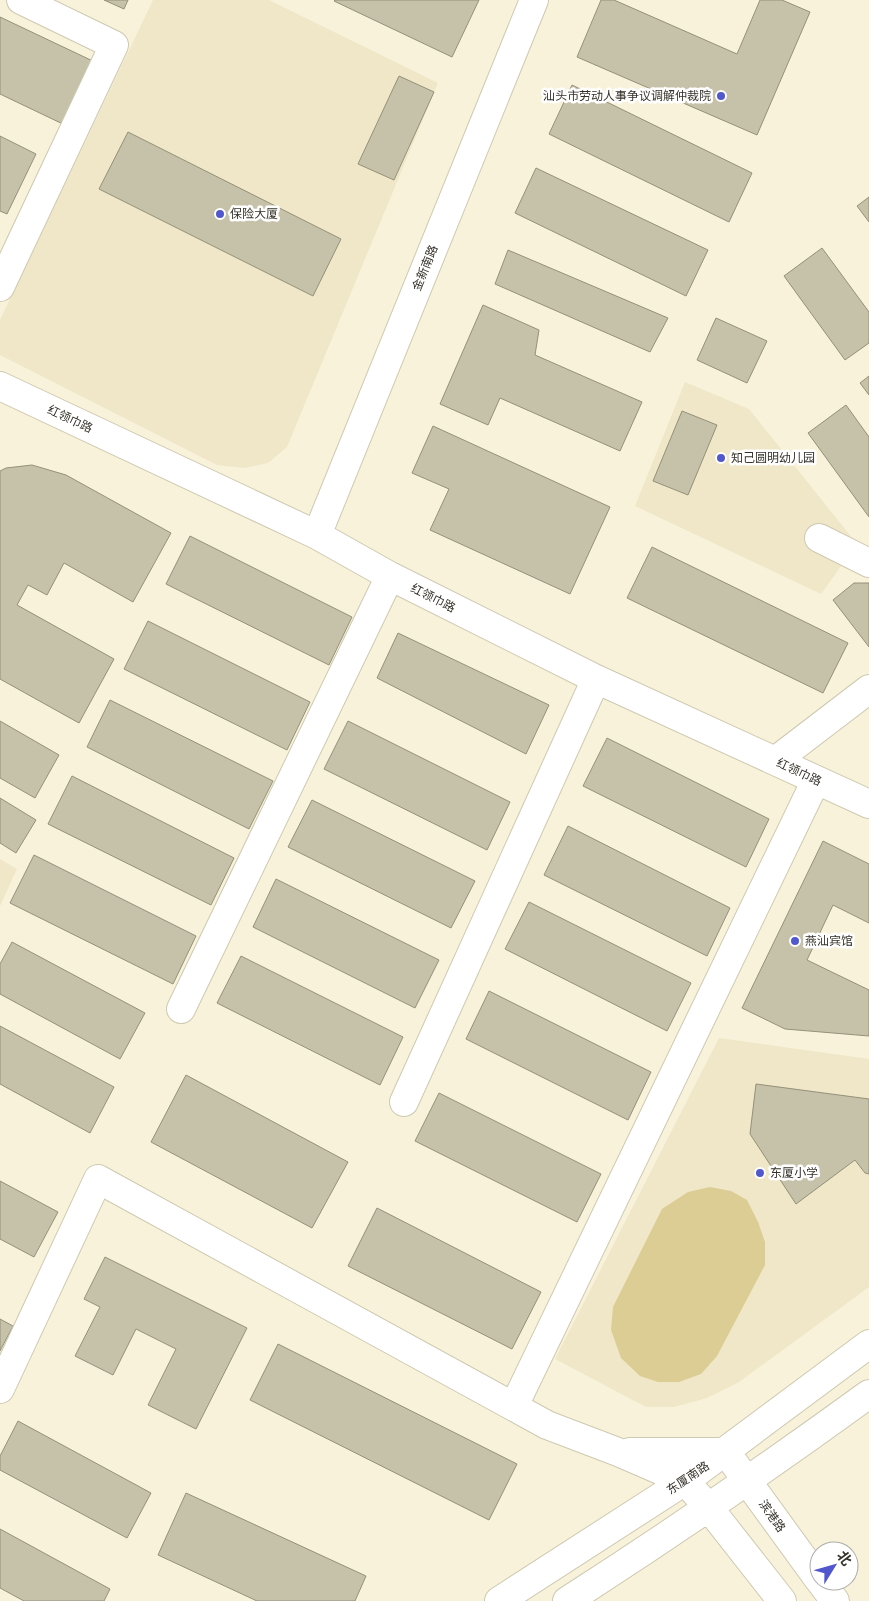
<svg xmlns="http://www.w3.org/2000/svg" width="869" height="1601" viewBox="0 0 869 1601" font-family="'Work Sans','Noto Sans SC',sans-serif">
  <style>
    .built { fill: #efe7c8 }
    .green { fill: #dccd94 }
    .building { fill: #c6c1a9; stroke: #95907a }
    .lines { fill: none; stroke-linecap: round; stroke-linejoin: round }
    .minor-casing { stroke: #cec9b1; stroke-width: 30 }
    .minor { stroke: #fff; stroke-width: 28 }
    .poi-dot { fill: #5157cd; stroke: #fff; stroke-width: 2 }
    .labels { text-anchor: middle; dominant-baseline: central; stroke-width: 5; stroke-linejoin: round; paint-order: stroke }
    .poi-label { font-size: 12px; fill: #343229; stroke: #fff; text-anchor: start }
    .street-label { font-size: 12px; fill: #343229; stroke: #fff }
  </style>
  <rect width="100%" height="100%" fill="#f8f2da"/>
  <path class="built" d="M153,0H269L438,83L287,447L268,463L244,468L217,465L0,355V320Z
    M685,382L749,409L857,544L821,594L635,506Z
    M0,859L17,869L0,906Z
    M719,1038L869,1059V1287L739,1382L707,1398L674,1407H646L555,1359Z"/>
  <path class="green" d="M710,1187L731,1191L747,1200L758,1222L765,1242V1265L717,1356L701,1374L679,1382H658L640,1376L621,1358L611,1330L613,1307L662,1209L688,1192Z"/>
  <path class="building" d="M104,0H128L124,9Z
    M335,0H479L452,57L334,1Z
    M601,0H614L737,54L760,0H782L810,12L757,135L577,57Z
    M0,17L97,63L67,126L0,94Z
    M399,76L434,92L394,180L358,164Z
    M572,85L752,173L729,222L549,134Z
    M128,132L341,239L313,296L99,189Z
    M0,136L36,154L7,214L0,211Z
    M536,168L708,250L686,296L515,213Z
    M869,197V222L857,206Z
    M822,248L869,312V343L845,360L784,276Z
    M508,250L668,318L650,352L495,284Z
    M483,305L539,330L535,355L642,402L620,451L500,398L488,425L440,404Z
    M716,318L767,341L747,383L697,360Z
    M869,376V395L860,383Z
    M846,405L869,437V517L808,433Z
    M682,411L717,425L688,495L653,481Z
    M433,426L610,507L570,594L430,530L449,489L412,473Z
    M32,465L66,475L171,533L133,602L64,563L47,595L28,585L17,605L114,659L79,723L0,679V471L6,468Z
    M190,536L352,617L329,665L166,584Z
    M652,547L848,643L823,693L627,598Z
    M854,583H869V647L833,600Z
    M148,621L310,702L287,750L124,669Z
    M398,633L549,705L526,754L377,678Z
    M110,700L273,781L249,829L87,747Z
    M0,721L59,755L35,798L0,778Z
    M348,721L510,802L487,850L324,769Z
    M607,738L769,819L746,867L583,786Z
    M72,776L234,858L211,905L48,824Z
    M0,798L36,820L16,853L0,843Z
    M312,800L475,881L451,928L288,847Z
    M568,826L730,908L707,956L544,875Z
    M823,841L869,864V923L833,905L807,960L869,990V1036L785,1029L742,1008Z
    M34,855L196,936L173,984L10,903Z
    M276,879L439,960L415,1008L253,927Z
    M529,902L691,983L667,1031L505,949Z
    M12,942L145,1013L120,1059L0,994V964Z
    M241,956L403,1037L380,1085L217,1003Z
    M489,991L651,1072L628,1120L466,1039Z
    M0,1026L114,1087L90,1133L0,1084Z
    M186,1075L348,1162L312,1228L151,1142Z
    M756,1084L869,1099V1174L865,1173L855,1160L796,1204L750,1134Z
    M439,1093L601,1174L577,1222L415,1141Z
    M0,1181L58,1212L34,1257L0,1239Z
    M377,1208L541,1292L512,1349L348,1266Z
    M105,1257L247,1328L196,1429L148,1405L176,1349L136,1329L113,1375L75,1356L100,1307L84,1299Z
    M0,1319L13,1326L0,1351Z
    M278,1344L517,1464L489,1520L250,1400Z
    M18,1421L151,1493L127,1538L0,1470V1456Z
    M186,1493L366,1576L355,1601H257L158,1555Z
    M0,1529L110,1589L104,1601H24L0,1588Z"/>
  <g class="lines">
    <defs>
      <path id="minor" d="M0,287L114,45L21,0
        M0,386L317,535L390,576L596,679L869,804
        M317,535L534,0
        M819,538L869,563
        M775,761L869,689
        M181,1009L390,576
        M404,1102L596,679
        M0,1389L98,1179L547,1425L618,1452L685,1481L709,1508L782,1601
        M514,1406L816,780
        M630,1452H726L819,1580
        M820,1581L835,1601
        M499,1601L685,1481L869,1344
        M567,1601C670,1535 770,1466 869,1394"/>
    </defs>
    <use href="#minor" class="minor-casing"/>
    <use href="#minor" class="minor"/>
  </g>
  <g class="poi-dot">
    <circle cx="721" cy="96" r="5"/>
    <circle cx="220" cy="214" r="5"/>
    <circle cx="721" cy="458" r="5"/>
    <circle cx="795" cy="941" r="5"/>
    <circle cx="760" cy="1173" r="5"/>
  </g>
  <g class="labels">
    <g class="poi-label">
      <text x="711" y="96" text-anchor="end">汕头市劳动人事争议调解仲裁院</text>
      <text x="230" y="214">保险大厦</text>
      <text x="731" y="458">知己圆明幼儿园</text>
      <text x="805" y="941">燕汕宾馆</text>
      <text x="770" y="1173">东厦小学</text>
    </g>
    <g class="street-label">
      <text transform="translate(425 268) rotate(-68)">金新南路</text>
      <text transform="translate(70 419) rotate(25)">红领巾路</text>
      <text transform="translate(433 598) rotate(27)">红领巾路</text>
      <text transform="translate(799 772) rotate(25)">红领巾路</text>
      <text transform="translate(688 1478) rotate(-34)">东厦南路</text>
      <text transform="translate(772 1516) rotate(55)">滨港路</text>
    </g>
  </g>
  <g transform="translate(834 1566) rotate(53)"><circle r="24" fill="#ffffff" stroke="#aeada9"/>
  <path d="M0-4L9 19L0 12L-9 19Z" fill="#5157cd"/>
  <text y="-8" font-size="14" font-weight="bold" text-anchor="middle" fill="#343229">北</text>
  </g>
</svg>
